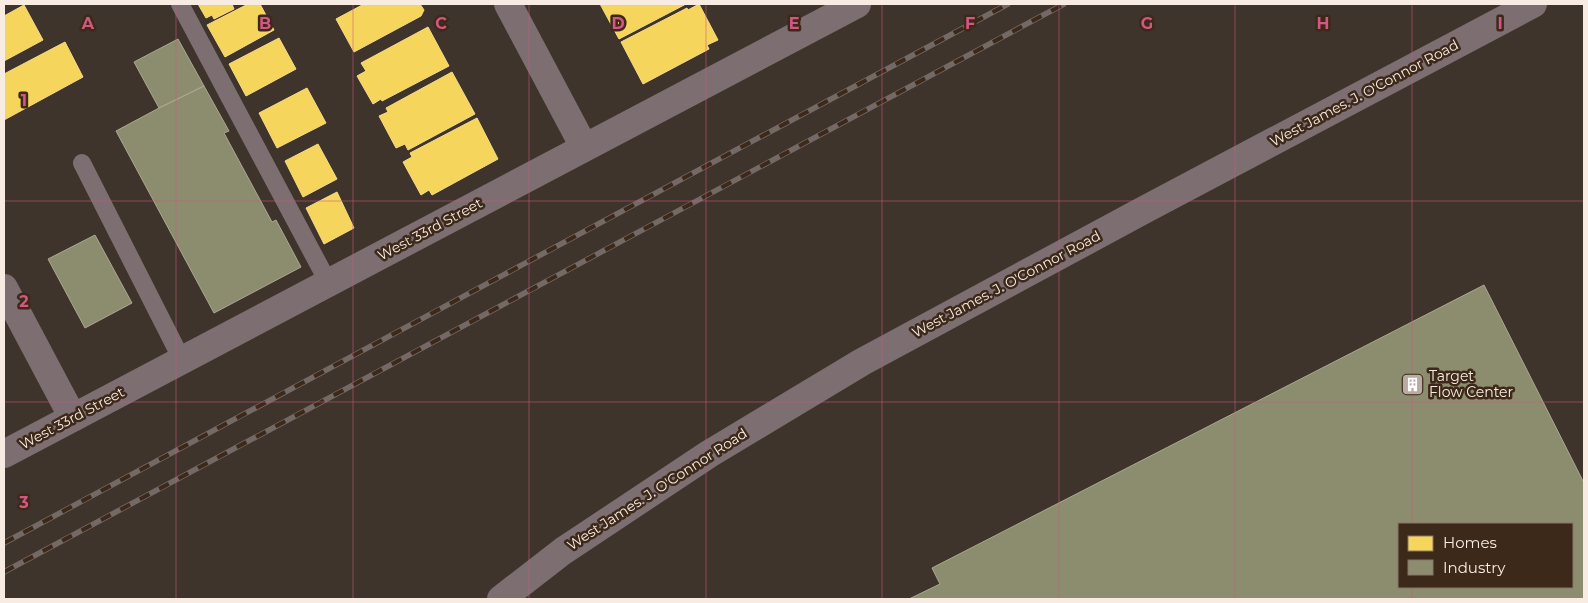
<svg xmlns="http://www.w3.org/2000/svg" width="1588" height="603" viewBox="0 0 1588 603" font-family="Montserrat,sans-serif">
  <style>
    .homes { fill: #f6d55c; stroke: #f7dc84 }
    .industry { fill: #8c8c6e; stroke: #aca890; fill-rule: evenodd }
    .lines { fill: none; stroke-linecap: round; stroke-linejoin: round }
    .service { stroke: #7d6f71; stroke-width: 18 }
    .minor { stroke: #7d6f71; stroke-width: 28 }
    .rail-casing { stroke: #756966; stroke-width: 5.5 }
    .rail { stroke: #3d291a; stroke-width: 4; stroke-dasharray: 11; stroke-linecap: butt }
    .grid { fill: none; stroke: #d25783; stroke-width: 1; stroke-opacity: 0.55 }
    .labels { text-anchor: middle; dominant-baseline: central; stroke-width: 5; stroke-linejoin: round; paint-order: stroke }
    .street-label { font-size: 14px; fill: #f8ebe1; stroke: #3d291a }
    .poi-label { font-size: 14px; fill: #f8ebe1; stroke: #3d291a; text-anchor: start }
    .grid-label { font-size: 16px; text-anchor: middle; font-weight: bold; fill: #d25783; stroke: #3d291a; stroke-width: 5; stroke-linejoin: round; paint-order: stroke }
  </style>
  <rect width="100%" height="100%" fill="#3f342c"/>
  <path class="homes" d="M198,4H232L234,9L214,19L212,15L206,18Z
    M248,4H260L274,30L225,57L207,25Z
    M364,4H420L424,10L421,16L354,52L336,19Z
    M600,4H686L619,39Z
    M699,4L718,40L707,45L709,49L643,84L621,42L687,8L688,10Z
    M24,5L43,40L4,61V16Z
    M428,27L449,66L382,101L381,99L373,104L357,76L366,71L361,63Z
    M279,38L296,69L246,96L229,64Z
    M65,42L83,77L4,120V74Z
    M452,72L475,114L408,150L405,144L396,148L379,116L388,112L386,108Z
    M307,88L326,123L277,148L259,113Z
    M477,118L498,159L432,195L429,190L421,195L403,162L412,157L410,153Z
    M318,144L337,179L303,197L285,161Z
    M337,192L354,228L324,244L306,208Z"/>
  <path class="industry" d="M178,39L204,86L159,108L134,62Z
    M204,86L229,131L224,133L272,222L276,220L301,267L214,313L116,131L159,108Z
    M95,235L132,303L85,328L48,259Z
    M1484,285L1584,483V599H909L940,584L932,568ZM1399,524H1572V587H1399Z"/>
  <g class="lines">
    <path class="service" d="M180,4L328,282
      M82,163L182,360"/>
    <path class="minor" d="M508,4L584,147
      M4,288L73,418
      M4,454L857,4
      M501,599L563,551L709,454L862,362L1142,211L1533,4"/>
    <defs>
      <path id="rail" d="M4,543L1008,4
        M4,572L1064,4"/>
    </defs>
    <use href="#rail" class="rail-casing"/>
    <use href="#rail" class="rail"/>
  </g>
  <path class="grid" d="M176,4V599M353,4V599M529,4V599M706,4V599M882,4V599M1059,4V599M1235,4V599M1412,4V524M4,201H1584M4,402H1584M1412,587V599"/>
  <defs>
    <symbol id="building-square" viewBox="-11 -11 22 22"><rect x="-9" y="-9" width="18" height="18" rx="4" fill="#b7aba2" stroke="#3d291a"/><path d="M-4-6H4V6H1V3H-1V6H-4ZM-2.5-4.3h1.7v1.8h-1.7ZM.8-4.3h1.7v1.8H.8ZM-2.5-1h1.7V.8h-1.7ZM.8-1h1.7V.8H.8Z" fill="#fff"/></symbol>
  </defs>
  <g fill-rule="evenodd">
    <use href="#building-square" x="1400" y="372" width="25" height="25"/>
  </g>
  <g class="labels">
    <g class="street-label">
      <text transform="translate(1364 93) rotate(-28)">West James. J. O'Connor Road</text>
      <text transform="translate(430 229) rotate(-28)">West 33rd Street</text>
      <text transform="translate(1006 284) rotate(-28)">West James. J. O'Connor Road</text>
      <text transform="translate(72 418) rotate(-28)">West 33rd Street</text>
      <text transform="translate(657 489) rotate(-33)">West James. J. O'Connor Road</text>
    </g>
    <g class="poi-label">
      <text x="1429" y="376">Target<tspan x="1429" dy="16">Flow Center</tspan></text>
    </g>
  </g>
  <g class="grid-label">
    <text x="88" y="29">A</text>
    <text x="265" y="29">B</text>
    <text x="441" y="29">C</text>
    <text x="618" y="29">D</text>
    <text x="794" y="29">E</text>
    <text x="970" y="29">F</text>
    <text x="1147" y="29">G</text>
    <text x="1323" y="29">H</text>
    <text x="1500" y="29">I</text>
    <text x="24" y="106">1</text>
    <text x="24" y="307">2</text>
    <text x="24" y="508">3</text>
  </g>
  <rect width="1588" height="603" fill="none" stroke="#f8ebe1" stroke-width="10"/>
  <rect x="1398" y="523" width="175" height="65" fill="#3d291a" stroke="#88776a"/>
  <rect x="1408" y="536" width="25" height="15" fill="#f6d55c" stroke="#88776a"/>
  <text x="1443" y="548" font-size="15" fill="#f8ebe1">Homes</text>
  <rect x="1408" y="560" width="25" height="15" fill="#8c8c6e" stroke="#88776a"/>
  <text x="1443" y="573" font-size="15" fill="#f8ebe1">Industry</text>
</svg>
